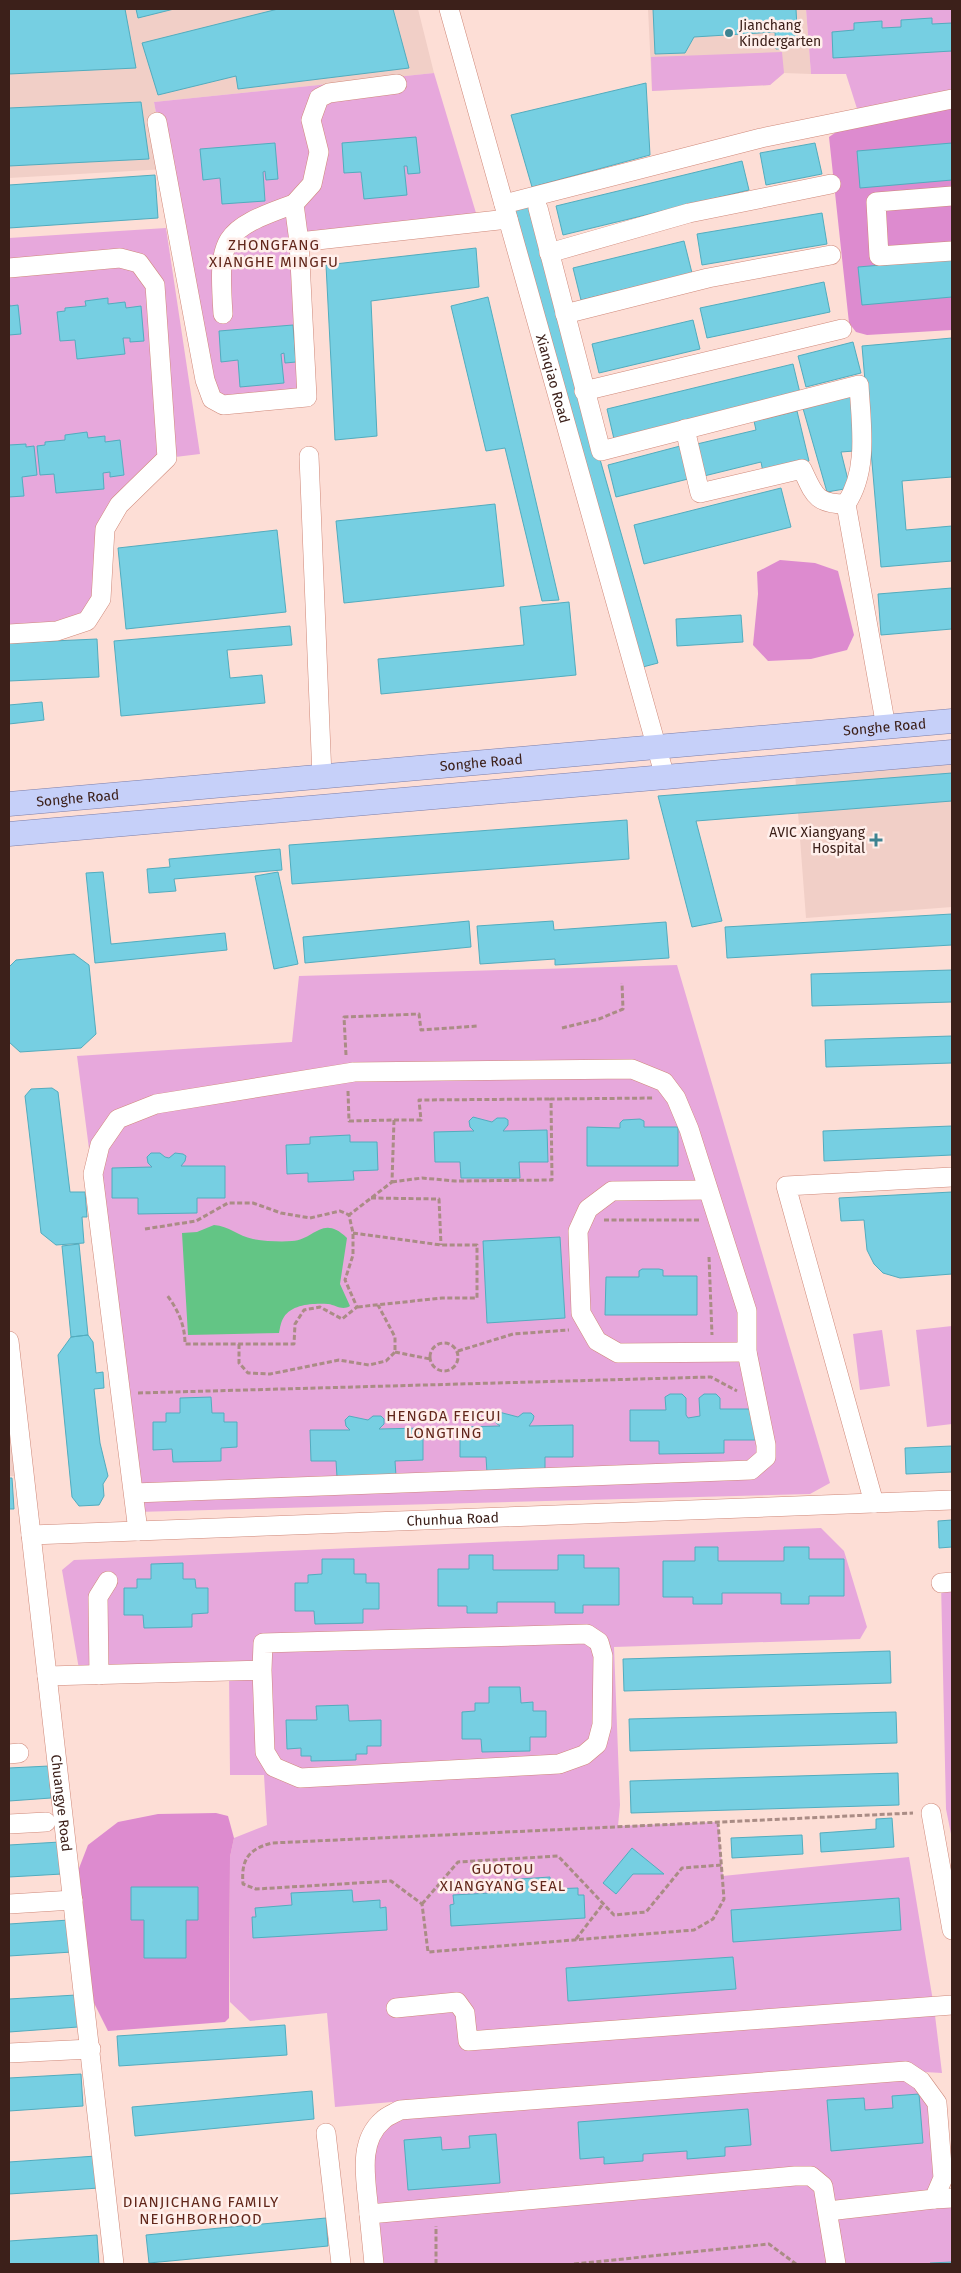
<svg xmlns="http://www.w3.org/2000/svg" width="961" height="2273" viewBox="0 0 961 2273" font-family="'Fira Sans',sans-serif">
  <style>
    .built { fill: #f1cfc7 }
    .green { fill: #e7a8dc }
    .forest { fill: #dd8bcf }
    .water { fill: #63c585 }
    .building { fill: #76cfe2; stroke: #52acbe }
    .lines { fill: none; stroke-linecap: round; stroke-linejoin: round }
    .minor-casing { stroke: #cf8879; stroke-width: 20 }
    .major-casing { stroke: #7d7ea8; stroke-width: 25 }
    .path { stroke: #aa8c85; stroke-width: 3; stroke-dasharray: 5 2.5; stroke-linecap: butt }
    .minor { stroke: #fff; stroke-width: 19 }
    .major { stroke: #c6d0f9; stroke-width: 24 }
    .poi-dot { fill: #3e8391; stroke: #ffefeb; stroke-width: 2 }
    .labels { text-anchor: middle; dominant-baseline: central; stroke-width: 5; stroke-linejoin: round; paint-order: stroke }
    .poi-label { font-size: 14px; fill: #3c201a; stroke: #ffefeb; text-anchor: start }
    .street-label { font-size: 14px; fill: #3c201a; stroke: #ffefeb }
    .neighbourhood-label { font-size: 15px; letter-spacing: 1px; fill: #62271b; stroke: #ffefeb }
  </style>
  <rect width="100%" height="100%" fill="#fdded6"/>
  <path class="built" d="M9,9H418L434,73L154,102L166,169L9,178Z
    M648,9H806L811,74L784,73L770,85L652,91Z
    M952,761V907L806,918L795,773Z
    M9,1342L24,1476H9Z"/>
  <path class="green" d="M806,9H952V99L860,118L846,74H811Z
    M782,52L784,73L770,85L652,91L651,57Z
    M434,73L479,223L300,242L307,397L223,405L205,380L154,102Z
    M166,228L200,454L167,458L119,505L87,621L9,634V238Z
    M677,965L830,1483L810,1494L136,1512L77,1056L292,1042L299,976Z
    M952,1326V1424L927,1427L916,1330Z
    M882,1330L890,1386L860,1390L853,1334Z
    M821,1528L844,1551L867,1627L860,1639L614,1647L620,1805L618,1826L718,1822L723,1876L909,1857L934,2007L942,2073L907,2071L937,2103L943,2178L952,2198V2264H374L365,2157L400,2110L392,2102L335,2107L327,2013L250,2021L230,2002V1857L234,1838L267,1825L264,1775H230L229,1671L80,1675L62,1570L74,1560Z
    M952,1582V1839L946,1809L941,1583Z"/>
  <path class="forest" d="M952,107V330L867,335L856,332L849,323L829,137L845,126Z
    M780,560L815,563L838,571L854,635L847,650L811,659L768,661L753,645L758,594L757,572Z
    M216,1813L228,1816L234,1838L230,1857L229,2018L225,2022L108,2031L94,2003L76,1876L88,1845L118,1822L158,1814Z"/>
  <path class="water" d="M214,1225C229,1226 238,1236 253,1239C265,1241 280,1242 292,1241C315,1240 322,1214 347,1238L340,1284L350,1306C342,1311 336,1305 328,1304C314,1303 292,1304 284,1317C281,1321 280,1328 279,1333L188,1335L182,1233L197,1232Z"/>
  <path class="building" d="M9,9H125L136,68L9,74Z
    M136,9H174L138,18Z
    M278,9H393L409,68L238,89L236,76L158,95L142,43Z
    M653,9H796L798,47L776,49L775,32L694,37L685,53L655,54Z
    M932,18V24L952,23V51L833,58L832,32L854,30V23L882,21V28L901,27V20Z
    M646,83L650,155L532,187L511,115Z
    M141,102L149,159L9,166V108Z
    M416,137L420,173L408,174L407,166H404L407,195L364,199L361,172L344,173L342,143Z
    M275,143L278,179L266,180L265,171L263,172L265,201L222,204L220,178L203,180L200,149Z
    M815,143L822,174L766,185L760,153Z
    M952,143V180L860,188L857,151Z
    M742,161L749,190L563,235L556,206Z
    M155,175L158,218L9,228V185Z
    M527,203L658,663L639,668L510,207Z
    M822,213L827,244L702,265L697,234Z
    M684,241L692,273L581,300L573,268Z
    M476,248L479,287L371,301L377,436L335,440L326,265Z
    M952,259V297L862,305L858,267Z
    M824,282L830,312L707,338L700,308Z
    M488,297L559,600L542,601L505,448L486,451L451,306Z
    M108,298V304L125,302L126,308L141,306L144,341L130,342V338H123L125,354L77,359L75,340L60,341L57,312L65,311V308L86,306L85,301Z
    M9,302L10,306L18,305L21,334L9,335Z
    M693,320L700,349L599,373L592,344Z
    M293,325L296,362L285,363L284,353L281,354L284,383L240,387L238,360L221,362L219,331Z
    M952,338V477L902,481L906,530L952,526V561L881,567L862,346Z
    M853,342L861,373L806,387L798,356Z
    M793,364L800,393L614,439L607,409Z
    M852,395L854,451L841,452L850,488L827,492L802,405Z
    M797,411L809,461L763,472L761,462L704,476L697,444L756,430L754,421Z
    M87,432L88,438L105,436V442L120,440L124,475L110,477V472L103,473L104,489L56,493L54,474L40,475L37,446L45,445V442L65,440V435Z
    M26,444V447L34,446L37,475L22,477L24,496L9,497V445Z
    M684,445L692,478L616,497L608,465Z
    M781,488L791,527L644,564L634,525Z
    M495,504L504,586L344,603L336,521Z
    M277,530L286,612L126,629L118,548Z
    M952,588V629L881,635L878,594Z
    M569,602L576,675L381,694L378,659L524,645L520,607Z
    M741,615L743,642L677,646L676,619Z
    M290,626L292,645L227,650L230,678L262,675L265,703L121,716L114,641Z
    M97,639L99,677L9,681V643Z
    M42,702L44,720L9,724V705Z
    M952,773V801L696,821L722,921L692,927L658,796Z
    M627,820L629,859L292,884L289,845Z
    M280,849L282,870L174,879L176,891L149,893L147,869L170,867L169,859Z
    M103,872L111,944L225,933L227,950L95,963L86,873Z
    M278,872L298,964L274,969L255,876Z
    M952,914V945L727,958L725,927Z
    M469,921L471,947L305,963L303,937Z
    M553,921L554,930L666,922L669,958L555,965V959L480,964L477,926Z
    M74,954L89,965L96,1034L81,1048L20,1052L9,1042V967L16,960Z
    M952,970V1002L812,1006L811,974Z
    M952,1036V1063L826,1067L825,1040Z
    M52,1088L58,1092L70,1192H85L87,1217H82L84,1243L56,1245L41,1233L25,1096L31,1089Z
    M473,1117L492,1122L497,1118H505L508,1120V1125L503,1131L547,1130L548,1162H519L520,1178H461L460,1162H435L434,1132L474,1131L470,1127L469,1121Z
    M640,1119L644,1121V1127H678V1166H587V1127L620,1128V1123L623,1120Z
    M952,1126V1155L824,1161L823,1131Z
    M350,1135V1142H377L378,1170L353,1171L354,1180L308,1182V1173L287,1174L286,1145L310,1144V1137Z
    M151,1153H160L165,1157L169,1158L175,1153L183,1154L186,1156L185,1161L181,1166H225V1198H197V1213L138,1214V1198H112V1168L152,1167L148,1163L147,1157Z
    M952,1192V1274L900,1278L883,1273L874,1264L867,1250L864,1220L841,1221L839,1198Z
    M560,1237L565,1318L487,1323L483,1241Z
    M79,1244L88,1335L71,1337L62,1246Z
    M642,1269H659L663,1270V1276H697V1315H605L606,1277H639V1271Z
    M88,1335L93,1342L96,1373L103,1372L104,1388L94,1389L100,1443L108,1476L103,1484L104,1496L99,1505L79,1506L72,1497L58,1355L71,1337Z
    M670,1394H682L686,1398V1415L688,1418L700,1416L699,1398L704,1394H716L720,1398V1409H756V1440H724V1453L659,1454V1441H630V1410H666L665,1397Z
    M211,1397L212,1413H224V1422H237V1447L221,1448V1461L173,1462L172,1449L153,1450V1422H166V1413H180V1398Z
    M499,1412L518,1417L523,1413H531L534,1416L533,1420L529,1426L573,1425V1457H545V1473H487L486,1457H460V1427L500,1426L496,1423L495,1416Z
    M349,1416L368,1420L373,1416H381L384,1419V1424L379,1429L423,1428V1460L395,1461L396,1476L337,1477L336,1461H311L310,1430H350L346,1426L345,1420Z
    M952,1446V1472L906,1474L905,1448Z
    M9,1478H12L14,1509H9Z
    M952,1520V1547L939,1548L938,1521Z
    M695,1547H718V1561H784V1547H809V1559H844V1596H809V1604H781V1593H722V1604H693V1597H663V1561H695Z
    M469,1555H493V1570H558V1555H584V1568H619V1605H583V1613H555V1602H497V1613H467V1606H438V1569H469Z
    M322,1559H354V1574H366V1583H379V1609H363V1623L315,1624L314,1611H295V1583H308V1575L322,1574Z
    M183,1563V1579H195L196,1588H208V1613L192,1614V1627L144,1628L143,1615H124V1588H137V1579H151V1564Z
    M890,1651L891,1683L624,1691L623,1659Z
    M489,1687H520L521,1703L533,1702V1711H546V1737H530V1751L482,1752L481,1739H462V1712L475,1711V1703H489Z
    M348,1705L349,1721L381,1720V1746H367V1754H356V1760L311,1761V1756H301V1748L287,1749L286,1720H317L316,1706Z
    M896,1712L897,1743L630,1751L629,1719Z
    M49,1766L51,1798L9,1801V1768Z
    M898,1773L899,1805L631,1813L630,1781Z
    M892,1818L894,1847L821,1852L820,1833L876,1829V1819Z
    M802,1835L803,1854L732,1858L731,1838Z
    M60,1842L62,1874L9,1877V1845Z
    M632,1848L664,1874H633L616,1894L603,1883Z
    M550,1877L551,1889L578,1888V1895H584L585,1918L451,1926L450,1905L454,1904L453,1895L490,1893L489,1881Z
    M131,1887H198V1920H186V1958H144V1920H131Z
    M352,1890L353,1902L380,1900V1908L386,1907L387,1930L253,1938L252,1917H256L255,1908L292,1905L291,1893Z
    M899,1898L901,1930L733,1942L731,1910Z
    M69,1920L72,1952L9,1956V1924Z
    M733,1957L736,1989L568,2001L566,1968Z
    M76,1995L78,2027L9,2032V1999Z
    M285,2025L287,2055L119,2066L117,2036Z
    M81,2074L83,2106L9,2111V2078Z
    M312,2091L314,2119L135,2136L132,2107Z
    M919,2094L923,2143L831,2151L827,2100L864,2098L865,2110L893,2108L892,2096Z
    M748,2109L751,2145L725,2147V2156L687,2159V2151L643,2154V2161L604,2164V2157L580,2159L578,2122Z
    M496,2134L500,2183L408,2190L404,2140L441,2137L442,2150L470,2148L469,2136Z
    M96,2156L99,2188L9,2194V2162Z
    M326,2218L328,2246L149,2263L146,2235Z
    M97,2235L99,2264H9V2241Z
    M952,2262V2264H930V2263Z"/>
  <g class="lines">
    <defs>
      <g id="minor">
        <path id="s1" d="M449,9L665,777"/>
        <path d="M157,122L205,380L212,399L223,405L307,397L299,242L508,219"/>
        <path d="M952,196L876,202L879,256L952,251"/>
        <path d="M504,204L761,138L952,99"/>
        <path d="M538,208L601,451L859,385C861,424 869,470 846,504L886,727"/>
        <path d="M299,242L294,204L312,184L319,152L311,120L319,98L329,93L397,84"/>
        <path d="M549,253L689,213L831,184"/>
        <path d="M9,268L120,258L139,263L155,285L167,458L119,505L105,529L101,599L87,621L57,631L9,634"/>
        <path d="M223,314C218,237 221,230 294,204"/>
        <path d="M565,314L708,278L831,255"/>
        <path d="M584,391L842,329"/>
        <path d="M685,429L700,493L802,469C814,494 815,504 846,504"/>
        <path d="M309,456L322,777"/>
        <path d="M708,1190L612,1191L588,1209L578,1231L581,1313L597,1341L618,1353L747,1352"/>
        <path id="s2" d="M9,1341L114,2264"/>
        <path d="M134,1493L751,1470L766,1457V1445L747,1352V1311L689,1129L676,1098L664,1082L632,1069L354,1072L156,1104L118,1119L100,1145L93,1174L138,1531"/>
        <path d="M874,1503L786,1186L952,1177"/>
        <path id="s3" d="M31,1535L952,1500"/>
        <path d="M941,1583L952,1582"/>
        <path d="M99,1675L98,1597L108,1581"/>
        <path d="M47,1676L262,1670L265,1752L274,1767L300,1778L559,1764L584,1755L597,1744L602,1725L603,1656L599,1642L587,1634L263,1643L262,1670"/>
        <path d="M9,1754L19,1753"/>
        <path d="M931,1813L952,1930"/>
        <path d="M9,1824L46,1822"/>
        <path d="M9,1904L73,1900"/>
        <path d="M396,2008L457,2002L465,2013L468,2041L952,2005"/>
        <path d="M9,2053L91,2049"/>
        <path d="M326,2133L341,2264"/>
        <path d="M934,2199L952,2198"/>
        <path d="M369,2214C367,2183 356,2143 383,2120C387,2116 395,2113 400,2110L906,2071L921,2081L937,2103L943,2178L934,2199L828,2211"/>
        <path d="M374,2264L369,2214L795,2176H811L823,2186L836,2264"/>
      </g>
      <g id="major">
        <path id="s4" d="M9,804L952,721"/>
        <path d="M9,834L952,752"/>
      </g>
    </defs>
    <use href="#minor" class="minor-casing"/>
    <use href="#major" class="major-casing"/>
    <path class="path" d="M562,1028L599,1019L623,1009L622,983
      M346,1055L344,1017L419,1014L421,1030L477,1026
      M348,1091L349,1121L394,1120L392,1182L349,1215
      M394,1120H421L419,1100L551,1099
      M392,1182L422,1178L455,1181L552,1180L551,1099L653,1098
      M371,1198L439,1199L441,1245
      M604,1220H700
      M145,1229L196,1221L228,1203H253L281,1213L310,1218L340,1211L349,1215L353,1233V1255L345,1280L357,1307L342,1319L320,1307L304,1310L295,1324L294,1344H185C185,1325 178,1310 167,1295
      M353,1233L441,1245H477V1298H442L357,1307
      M709,1257L712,1335
      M430 1357a14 14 0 1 1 28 0a14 14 0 1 1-28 0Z
      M239,1344V1363L248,1373L270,1374L339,1360L369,1365L386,1361L395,1352V1337L378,1305
      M458,1351L513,1334L569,1330
      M395,1352L430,1359
      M138,1393L711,1377L737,1391
      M718,1822L724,1899L713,1919L694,1930L428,1952L422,1904L391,1881L256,1889L243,1884C241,1860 248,1849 272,1843L913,1813
      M422,1904L458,1862L558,1856L614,1915L646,1912L682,1868L721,1865
      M576,1939L603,1904
      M436,2264V2226
      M574,2264L769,2244L796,2264"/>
    <use href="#minor" class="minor"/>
    <use href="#major" class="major"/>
  </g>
  <g class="poi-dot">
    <circle cx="729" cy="33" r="5"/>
    <path d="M873.5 832.5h5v5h5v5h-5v5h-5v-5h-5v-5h5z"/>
  </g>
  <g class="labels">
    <g class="poi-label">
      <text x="739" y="25">Jianchang<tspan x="739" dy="16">Kindergarten</tspan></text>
      <text x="865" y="832" text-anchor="end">AVIC Xiangyang<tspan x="865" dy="16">Hospital</tspan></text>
    </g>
    <g class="street-label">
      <text stroke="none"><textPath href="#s1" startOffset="384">Xianqiao Road</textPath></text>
      <text stroke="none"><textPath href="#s4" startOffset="879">Songhe Road</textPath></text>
      <text stroke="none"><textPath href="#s4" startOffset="474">Songhe Road</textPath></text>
      <text stroke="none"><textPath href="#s4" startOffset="69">Songhe Road</textPath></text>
      <text stroke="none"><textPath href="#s3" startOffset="422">Chunhua Road</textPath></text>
      <text stroke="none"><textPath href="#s2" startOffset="465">Chuangye Road</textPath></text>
    </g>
    <g class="neighbourhood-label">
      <text x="274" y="245">ZHONGFANG<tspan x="274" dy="17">XIANGHE MINGFU</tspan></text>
      <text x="444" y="1416">HENGDA FEICUI<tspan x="444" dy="17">LONGTING</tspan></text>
      <text x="503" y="1869">GUOTOU<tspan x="503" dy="17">XIANGYANG SEAL</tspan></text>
      <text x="201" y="2202">DIANJICHANG FAMILY<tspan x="201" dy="17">NEIGHBORHOOD</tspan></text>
    </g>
  </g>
  <rect width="961" height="2273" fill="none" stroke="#3c201a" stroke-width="20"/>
</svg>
